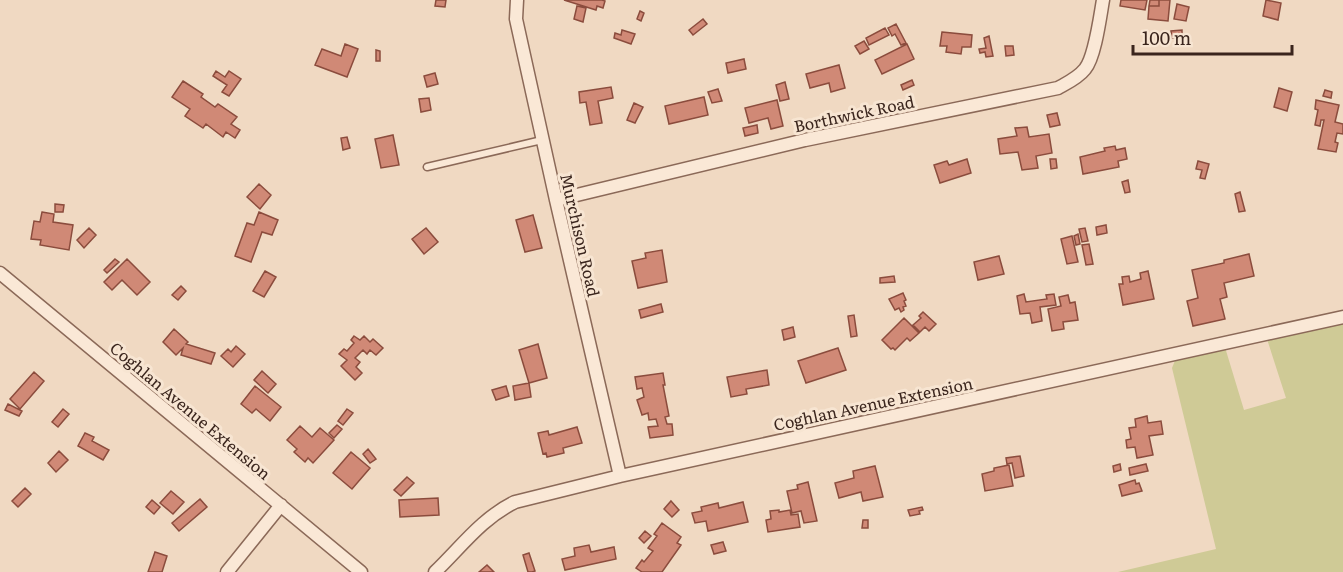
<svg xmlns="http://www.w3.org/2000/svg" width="1343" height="572" viewBox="0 0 1343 572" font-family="Literata,serif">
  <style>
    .green { fill: #cfca96 }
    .building { fill: #d08976; stroke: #8b4c3d; stroke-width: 1.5 }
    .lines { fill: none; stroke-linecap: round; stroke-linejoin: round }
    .lane-casing { stroke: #8b6958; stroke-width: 9 }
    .street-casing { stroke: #8b6958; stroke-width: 15 }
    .lane { stroke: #fae8d6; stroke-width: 6 }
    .street { stroke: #fae8d6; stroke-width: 12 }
    .labels { text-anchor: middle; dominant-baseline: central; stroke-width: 6; stroke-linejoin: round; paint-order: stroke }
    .street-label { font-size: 16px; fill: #3a251d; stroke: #f7e5d2 }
  </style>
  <rect width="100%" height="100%" fill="#f0d9c2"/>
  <path class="green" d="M1343,320V572H1118L1216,549L1172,368L1176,358L1224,344L1244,410L1286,398L1266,336Z"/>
  <path class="building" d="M436,0H446L445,7L435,6Z
    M564,0H602L605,1L603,8L597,6L596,10Z
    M1121,0H1147L1145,10L1120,6Z
    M1150,0H1159V6H1149Z
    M1159,0H1170L1168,21L1148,19L1149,6H1159Z
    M1266,0L1281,3L1278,20L1263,16Z
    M1177,4L1189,7L1186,21L1174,19Z
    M577,6L586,8L583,22L574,19Z
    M640,11L644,13L641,21L637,19Z
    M703,19L707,24L693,35L689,30Z
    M896,24L906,43L901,45L895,34L892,36L888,28Z
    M885,28L889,35L869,45L866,38Z
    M622,30L635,34L631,44L614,38L615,33L621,35Z
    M1182,30V38H1172L1171,31Z
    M942,32L972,35L971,47H962L961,54L946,52L947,46H940Z
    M989,36L993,56L986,57L985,52L980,53L979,49L986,48L984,38Z
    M864,41L869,49L860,54L855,46Z
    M345,44L358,49L347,77L315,65L322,49L341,56Z
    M907,44L914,59L882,74L875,60Z
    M1005,46H1013L1014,55L1006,56Z
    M376,50L380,51V61H376Z
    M744,59L746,69L728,73L726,63Z
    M839,65L845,88L831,92L829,83L810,88L806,74Z
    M216,71L225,77L229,71L241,79L229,96L222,92L227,85L213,76Z
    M435,73L438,84L427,87L424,76Z
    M912,80L914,85L903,90L901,85Z
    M183,81L203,94L201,97L215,107L218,104L237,117L231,124L240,130L235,138L226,132L223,137L206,124L203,128L185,116L190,109L172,97Z
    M785,82L789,99L780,101L776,85Z
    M611,87L613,98L598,101L602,123L590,125L586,102L580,103L579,92Z
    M1279,88L1292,92L1287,111L1274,107Z
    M718,89L722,101L712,103L708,92Z
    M1325,90L1332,92L1331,98L1323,96Z
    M704,97L708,115L669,124L665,106Z
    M429,98L431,110L421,112L419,99Z
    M777,100L783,126L771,129L768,118L749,123L745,108Z
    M1316,100L1339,105L1335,122L1343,124V134L1337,133L1335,142L1338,143L1336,152L1318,149L1324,120H1321L1320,126L1315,125L1318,110L1315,109Z
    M634,103L643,107L635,123L627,120Z
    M1057,113L1060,125L1050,127L1047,115Z
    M757,125L758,133L745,136L743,128Z
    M1027,127L1029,137L1049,134L1052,153L1036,156L1038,168L1022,170L1018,152L1000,154L998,139L1017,136L1015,128Z
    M393,135L399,165L381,168L375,139Z
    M347,137L350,148L343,150L341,138Z
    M1115,146L1116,150L1125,148L1127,159L1118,161L1119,167L1083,174L1080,157L1105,151L1104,148Z
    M967,159L971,173L940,183L934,165L947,161L949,165Z
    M1050,159H1056L1057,168L1051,169Z
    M1198,161L1209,164L1205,179L1200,178L1202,170L1196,169Z
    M1128,180L1130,192L1125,193L1122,182Z
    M259,184L271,195L260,209L247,197Z
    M1240,192L1245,211L1239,212L1235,194Z
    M55,204L64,205L63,212H55Z
    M42,212L54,214L53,222L73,225L69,250L40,245L41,240L31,239L34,221L40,222Z
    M259,212L278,220L272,235L262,232L251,262L235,256L247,223L254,225Z
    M533,215L542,248L525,252L516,220Z
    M1106,225L1107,233L1097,235L1096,227Z
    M89,228L96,235L84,248L77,240Z
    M426,228L438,242L424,254L412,239Z
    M1085,228L1088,241L1082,242L1079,229Z
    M1078,234L1080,244L1076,245L1074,236Z
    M1072,236L1078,262L1067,264L1061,239Z
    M1089,244L1093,264L1086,265L1082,245Z
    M662,250L667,282L638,288L632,261L646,258L645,253Z
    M1249,254L1254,276L1224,283L1227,297L1220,299L1225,319L1193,326L1187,301L1198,298L1192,270L1224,263V260Z
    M999,256L1004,274L978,280L974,262Z
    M115,259L119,262L107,273L104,270Z
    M127,259L150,282L137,295L122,280L112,290L104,282Z
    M265,271L276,277L264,297L253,291Z
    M1148,271L1154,299L1123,305L1119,284H1123L1122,277L1129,276L1130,282L1141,279L1140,273Z
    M894,276L895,282L880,283V278Z
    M181,286L186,291L178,300L172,295Z
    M903,293L906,300L904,301L906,306L903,307L904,310L901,312L899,308L895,310L889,299Z
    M1024,294L1026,302L1047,299L1046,295L1054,294L1056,305L1040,307L1042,321L1032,323L1030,313L1020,314L1017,296Z
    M1068,295L1070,303L1075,302L1078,320L1063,322L1064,329L1052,331L1048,309L1061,306L1059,297Z
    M661,304L663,312L641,318L639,310Z
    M923,312L936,324L929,331L925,327L920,332L913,325L921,318L919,316Z
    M854,315L857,336L851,337L848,316Z
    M904,318L919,333L910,341L907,338L895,350L893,348L891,349L882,340Z
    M793,327L795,337L784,340L782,330Z
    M174,329L188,342L186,344L215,353L211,364L181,355L183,348L176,355L163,342Z
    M354,336L360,340L364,336L370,342L373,339L383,348L376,355L370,350L367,354L363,350L355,358L360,362L356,367L362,373L355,380L341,366L347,360L339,354L344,349L347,351L354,343L351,340Z
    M538,344L547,378L529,383L519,350Z
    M236,346L245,354L233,367L221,356L228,349L231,352Z
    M838,348L846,370L806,383L798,361Z
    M767,370L769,385L746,389L747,394L731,397L727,377Z
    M262,371L276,384L268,393L254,380Z
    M34,372L44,381L20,409L10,399Z
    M663,373L665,385H663L669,416L665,417L667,424H672L673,435L650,438L648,427L658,426L656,419L649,420L648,413L642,415L637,400L644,397L642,388L637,389L635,377Z
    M529,383L531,397L515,400L513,386Z
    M255,386L281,407L270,421L256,409L252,413L241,404Z
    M506,386L509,396L496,400L492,390Z
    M8,404L22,411L19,416L5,410Z
    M63,409L69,414L58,427L52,422Z
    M347,409L353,413L343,425L338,421Z
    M1147,416L1148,423L1161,421L1163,434L1149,436L1153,455L1137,458L1135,447L1127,448L1126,440L1131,439L1129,428L1136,427L1135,419Z
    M337,425L342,429L334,438L329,433Z
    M300,426L312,437L320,428L334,440L313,463L308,458L305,462L294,452L297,449L287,440Z
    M577,427L582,443L563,448L564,453L547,457L546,453L543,454L538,433L548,431L549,435Z
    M85,433L94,437L92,441L109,450L103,460L78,446Z
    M368,449L376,459L370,463L363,454Z
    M59,451L68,460L56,472L48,463Z
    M351,452L370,468L352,489L333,473Z
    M1020,456L1024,476L1015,478L1012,463L1007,464L1006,458Z
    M1120,464L1121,470L1114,472L1113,466Z
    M1146,464L1148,471L1130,475L1129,468Z
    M1009,465L1013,486L985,491L982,474L994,471V468Z
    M875,466L883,497L863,501L861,492L839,498L835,483L854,478L853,471Z
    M407,477L414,483L401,496L394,490Z
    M1135,480L1136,484L1139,483L1142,491L1122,496L1119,485Z
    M808,482L817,521L804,523L801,511L792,513L787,491L798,489L797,485Z
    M25,488L31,494L18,507L12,501Z
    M171,491L184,502L173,514L160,503Z
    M438,498L439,515L400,517L399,500Z
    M200,499L207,507L179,531L172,523Z
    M152,500L160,507L154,514L146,507Z
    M671,501L679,510L672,517L664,509Z
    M743,502L748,522L708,531L706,521L695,523L692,513L702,511L701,507L718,503L719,508Z
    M922,507L923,510L919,511L920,514L910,516L908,510Z
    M779,510V512L790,510L791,515L798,514L800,527L768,532L766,520L771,519L770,511Z
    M863,520H868V528H862Z
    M662,523L681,537L677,543L681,545L662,572H642L636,568L642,560L644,562L653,551L648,548L657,536L654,534Z
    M645,531L651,536L644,543L639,538Z
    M723,542L726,551L714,554L711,545Z
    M589,545L591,552L614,547L616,559L565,570L562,559L575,556L574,548Z
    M155,552L167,556L162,572H148Z
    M529,553L535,571L532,572H528L523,555Z
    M487,565L494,572H479Z"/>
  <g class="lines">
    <defs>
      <path id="lane" d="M427,167L542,140"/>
      <path id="street" d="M517,0L516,19L556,200L620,476
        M556,200L805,140L1058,88C1067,83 1078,78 1085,69C1095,57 1100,17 1103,0
        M0,273L361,572
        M227,572L281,505
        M435,572C461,547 482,518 515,502L620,476L1343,317"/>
    </defs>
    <use href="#lane" class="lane-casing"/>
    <use href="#street" class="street-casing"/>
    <use href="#lane" class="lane"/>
    <use href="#street" class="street"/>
  </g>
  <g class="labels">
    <g class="street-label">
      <text transform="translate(854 113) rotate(-12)">Borthwick Road</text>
      <text transform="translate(581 235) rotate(77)">Murchison Road</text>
      <text transform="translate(873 403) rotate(-12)">Coghlan Avenue Extension</text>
      <text transform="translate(191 410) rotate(40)">Coghlan Avenue Extension</text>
    </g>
  </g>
  <path d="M1133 45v9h159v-9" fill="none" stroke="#3a251d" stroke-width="3"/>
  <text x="1142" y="45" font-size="18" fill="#3a251d" stroke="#f7e5d2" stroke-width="4.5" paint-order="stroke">100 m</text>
</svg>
